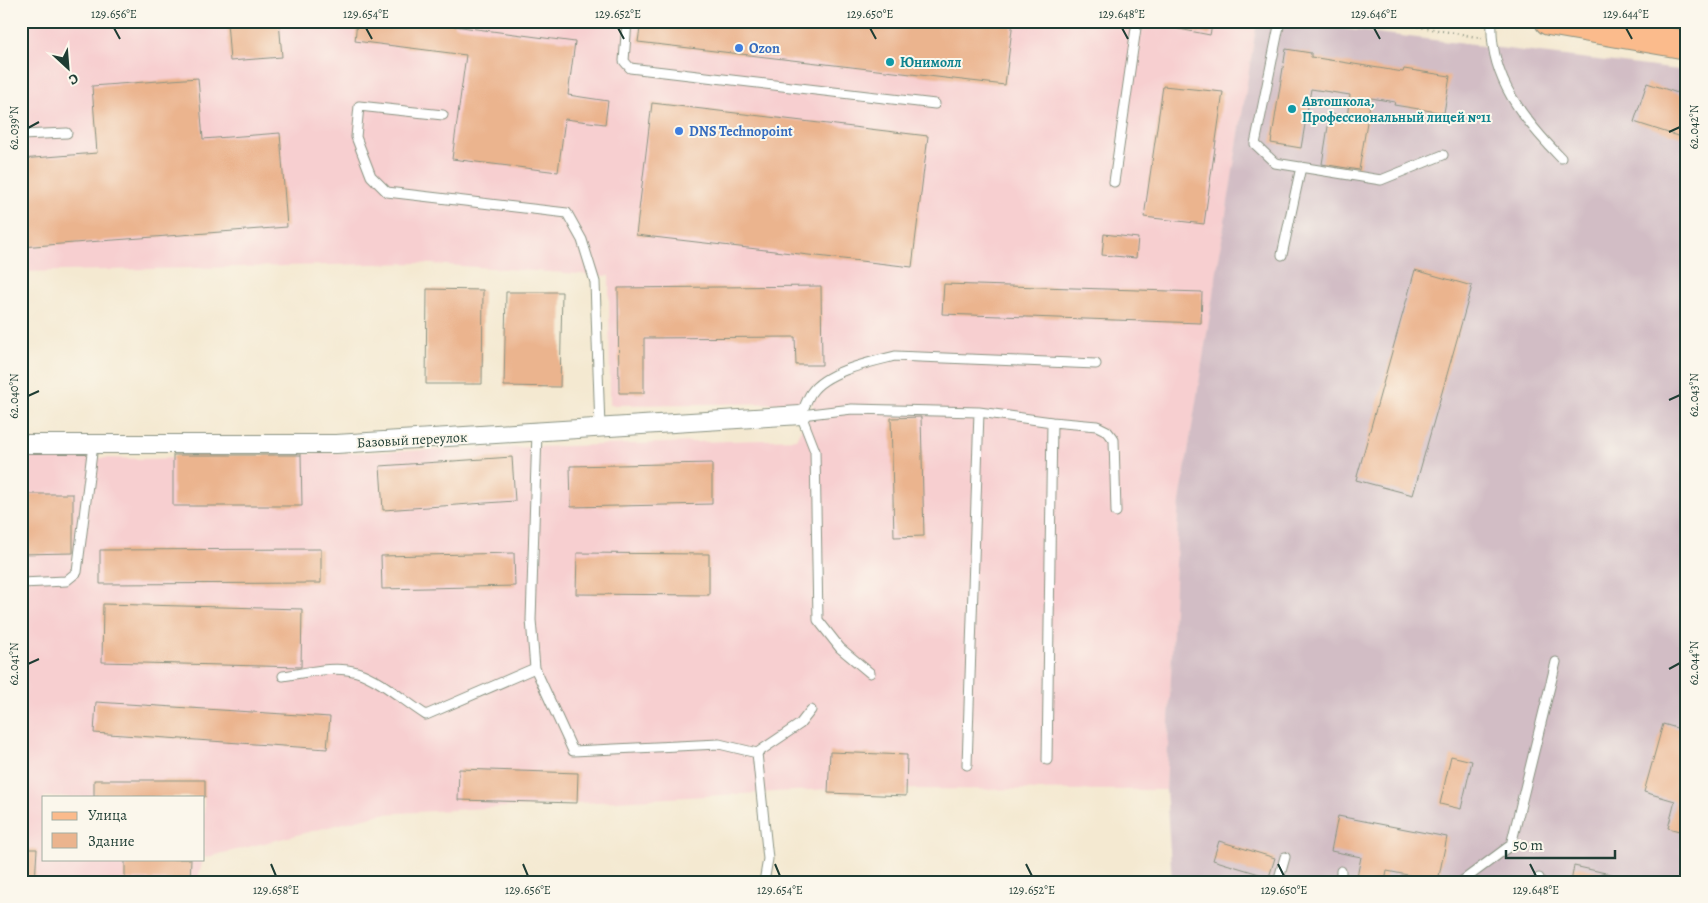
<svg xmlns="http://www.w3.org/2000/svg" width="1708" height="903" viewBox="0 0 1708 903" font-family="Alegreya,serif">
  <style>
    .built { fill: #f7cfd0 }
    .industrial { fill: #d2bdc5 }
    .building { fill: #ebb48e }
    .lines { fill: none; stroke-linecap: round; stroke-linejoin: round }
    .service-casing { stroke: #8a9382; stroke-width: 11 }
    .minor-casing { stroke: #8a9382; stroke-width: 20 }
    .primary-casing { stroke: #8a9382; stroke-width: 30 }
    .path { stroke: #8a9382; stroke-width: 2.5; stroke-dasharray: 1 4; stroke-linecap: butt }
    .service { stroke: #fff; stroke-width: 9 }
    .minor { stroke: #fff; stroke-width: 18 }
    .primary { stroke: #fbbb8c; stroke-width: 28 }
    .ticks { fill: none; stroke: #1f3d34; stroke-width: 2 }
    .shop-dot { fill: #3f7fe0; stroke: #fbf7ec; stroke-width: 2 }
    .culture-dot { fill: #0f9aa8; stroke: #fbf7ec; stroke-width: 2 }
    .labels { text-anchor: middle; dominant-baseline: central; stroke-width: 4; stroke-linejoin: round; paint-order: stroke }
    .shop-label { font-size: 14px; font-weight: bold; fill: #366cbe; stroke: #fbf7ec; text-anchor: start }
    .culture-label { font-size: 14px; font-weight: bold; fill: #0d838f; stroke: #fbf7ec; text-anchor: start }
    .street-label { font-size: 14px; fill: #1f3d34; stroke: #fbf7ec }
    .neatline { fill: none; stroke: #1f3d34; stroke-width: 2 }
    .ticks-label { font-size: 12px; text-anchor: middle; fill: #1f3d34 }
  </style>
  <rect width="100%" height="100%" fill="#fbf7ec"/>
  <filter id="ink" filterUnits="userSpaceOnUse"><feTurbulence type="fractalNoise" baseFrequency=".02" numOctaves="2"/><feDisplacementMap in="SourceGraphic" scale="10" xChannelSelector="R" yChannelSelector="G"/><feConvolveMatrix kernelMatrix="1 2 1 2 8 2 1 2 1" color-interpolation-filters="sRGB"/></filter>
  <filter id="wash" filterUnits="userSpaceOnUse"><feTurbulence type="fractalNoise" baseFrequency=".0096" numOctaves="4" result="noise"/><feDisplacementMap in="SourceGraphic" scale="20" xChannelSelector="R" yChannelSelector="G"/><feGaussianBlur stdDeviation="1.12" result="paint"/><feColorMatrix in="noise" values="0 0 0 0 0 0 0 0 0 0 0 0 0 0 0 0 0 1.4 0 .05"/><feComposite in="paint" operator="in"/></filter>
  <g filter="url(#wash)">
    <rect width="100%" height="100%" fill="#f4e9d1"/>
    <path class="built" d="M21,21H1257L1178,514L1166,790L830,789L381,814L204,858V797H44V859H203L197,882H21V456L145,459L796,439L814,403L610,405L609,276L417,263L21,272Z"/>
    <path class="industrial" d="M1257,21H1278L1687,71V882H1172L1166,790L1178,514Z"/>
    <g id="blocks">
      <path class="building" d="M227,21H279L282,57L230,61Z
        M357,21H455L454,26L575,42L568,95L608,101L605,124L565,119L558,172L452,159L466,55L355,41Z
        M641,21H1013L1005,85L638,42Z
        M1170,21H1213L1210,35L1169,27Z
        M1286,49L1311,53V57L1403,72L1404,69L1450,76L1444,113L1394,105L1395,102L1371,98L1359,170L1322,164L1330,114L1347,117L1350,95L1311,89L1301,148L1271,143Z
        M198,78L203,139L280,133L287,227L21,247V159L97,153L92,86Z
        M1647,83L1687,96V139L1634,122Z
        M1163,86L1223,92L1204,224L1144,217Z
        M652,103L928,136L912,267L636,235Z
        M1104,234L1138,238L1136,258L1102,255Z
        M1415,270L1472,286L1413,495L1356,480Z
        M944,284L1202,292L1201,323L942,314Z
        M821,286L822,365H796L795,337L644,338V393H619L618,288Z
        M427,289L483,290L482,384H426Z
        M506,292H562L560,387L504,386Z
        M921,417L924,536L894,537L891,418Z
        M173,455H301L302,506H173Z
        M512,457L515,501L383,510L380,466Z
        M712,463V504L571,507L570,466Z
        M21,494H73V553L21,554Z
        M321,549V583L100,584V550Z
        M514,553L515,586L382,589L381,556Z
        M577,553L709,554V595L576,594Z
        M103,604L302,609L301,667L102,662Z
        M96,702L330,717L327,749L94,733Z
        M1663,724L1687,731V833L1668,828L1675,801L1644,792Z
        M830,752L907,755L906,796L828,793Z
        M1451,756L1472,761L1461,809L1440,804Z
        M459,769L578,773L577,803L458,800Z
        M94,780H205V797H94Z
        M1338,816L1447,837L1438,881L1387,871L1385,882H1356L1361,857L1331,851Z
        M1219,841L1275,858L1269,877L1213,860Z
        M21,849H37L35,882H21Z
        M125,859H191L190,880L125,879Z
        M1574,866L1624,877L1623,882H1571Z"/>
    </g>
  </g>
  <g filter="url(#ink)">
    <use href="#blocks" fill-opacity="0" stroke="#8a9382" stroke-width="1"/>
    <g class="lines">
      <defs>
        <path id="service" d="M608,21L627,23
          M627,21L624,61L630,68L935,104
          M1280,21L1255,144L1275,163L1381,180L1443,155
          M1492,21C1489,78 1524,120 1561,158
          M443,115L359,106L356,137L371,176L387,192L567,213L582,240L595,282L600,428
          M21,135L67,133
          M1114,182L1137,21
          M1282,255L1301,167
          M801,415L852,409L979,412L1052,422L1097,426L1107,431L1114,440L1116,512
          M21,583L66,581L77,572L93,445
          M535,668L531,620L537,432
          M870,673L840,648L818,620L815,451L801,415C804,408 807,399 811,393C826,371 871,362 895,356L1096,364
          M283,676C305,673 335,665 357,672C380,679 405,702 426,715L535,668L573,751L719,744L757,753L800,724L811,710
          M757,753L768,859L764,882
          M1047,760L1052,422
          M967,765L979,412
          M1278,882L1285,857
          M1341,882V871
          M1461,882L1511,845L1556,662
          M1539,882V878"/>
        <path id="minor" d="M21,444H336L801,415"/>
        <path id="primary" d="M1549,21L1687,45"/>
      </defs>
      <use href="#service" class="service-casing"/>
      <use href="#minor" class="minor-casing"/>
      <use href="#primary" class="primary-casing"/>
      <path class="path" d="M1388,21L1482,38"/>
      <use href="#service" class="service"/>
      <use href="#minor" class="minor"/>
      <use href="#primary" class="primary"/>
    </g>
  </g>
  <path class="ticks" d="M114,28L120,39M366,28L372,39M618,28L624,39M870,28L876,39M1122,28L1128,39M1374,28L1380,39M1626,28L1632,39M28,128L39,122M1669,132L1680,127M28,396L39,391M1669,400L1680,395M28,664L39,659M1669,669L1680,663M271,864L276,876M523,864L528,876M775,864L780,876M1026,864L1032,876M1278,864L1284,876M1530,864L1536,876"/>
  <g class="shop-dot">
    <circle cx="739" cy="48" r="5"/>
    <circle cx="679" cy="131" r="5"/>
  </g>
  <g class="culture-dot">
    <circle cx="890" cy="62" r="5"/>
    <circle cx="1292" cy="109" r="5"/>
  </g>
  <g class="labels">
    <g class="shop-label">
      <text x="749" y="48">Ozon</text>
      <text x="689" y="131">DNS Technopoint</text>
    </g>
    <g class="culture-label">
      <text x="900" y="62">Юнимолл</text>
      <text x="1302" y="101">Автошкола,<tspan x="1302" dy="16">Профессиональный лицей №11</tspan></text>
    </g>
    <g class="street-label">
      <text transform="translate(412 440) rotate(-3)">Базовый переулок</text>
    </g>
  </g>
  <rect width="1708" height="903" fill="none" stroke="#fbf7ec" stroke-width="55"/>
  <rect x="42" y="796" width="162" height="65" fill="#fbf7ec" stroke="#a3ada2"/>
  <rect x="52" y="812" width="25" height="8" fill="#fbbb8c" stroke="#a3ada2"/>
  <text x="88" y="820" font-size="15" fill="#1f3d34">Улица</text>
  <rect x="52" y="833" width="25" height="15" fill="#ebb48e" stroke="#a3ada2"/>
  <text x="88" y="846" font-size="15" fill="#1f3d34">Здание</text>
  <g transform="translate(68 68) rotate(154)" stroke="#fbf7ec" stroke-width="4" paint-order="stroke">
  <path d="M0-4L9 19L0 12L-9 19Z" fill="#1f3d34"/>
  <text y="-8" font-size="14" font-weight="bold" text-anchor="middle" fill="#1f3d34">С</text>
  </g>
  <path d="M1506 850v8h109v-8" fill="none" stroke="#1f3d34" stroke-width="2.5"/>
  <text x="1513" y="850" font-size="15" fill="#1f3d34" stroke="#fbf7ec" stroke-width="4" paint-order="stroke">50 m</text>
  <rect x="28" y="28" width="1652" height="848" class="neatline"/>
  <g class="ticks-label">
    <text x="114" y="18">129.656°E</text>
    <text x="366" y="18">129.654°E</text>
    <text x="618" y="18">129.652°E</text>
    <text x="870" y="18">129.650°E</text>
    <text x="1122" y="18">129.648°E</text>
    <text x="1374" y="18">129.646°E</text>
    <text x="1626" y="18">129.644°E</text>
    <text transform="translate(1694 127) rotate(-90)" y="4">62.042°N</text>
    <text transform="translate(14 128) rotate(-90)" y="4">62.039°N</text>
    <text transform="translate(1694 395) rotate(-90)" y="4">62.043°N</text>
    <text transform="translate(14 396) rotate(-90)" y="4">62.040°N</text>
    <text transform="translate(1694 663) rotate(-90)" y="4">62.044°N</text>
    <text transform="translate(14 664) rotate(-90)" y="4">62.041°N</text>
    <text x="276" y="894">129.658°E</text>
    <text x="528" y="894">129.656°E</text>
    <text x="780" y="894">129.654°E</text>
    <text x="1032" y="894">129.652°E</text>
    <text x="1284" y="894">129.650°E</text>
    <text x="1536" y="894">129.648°E</text>
  </g>
</svg>
